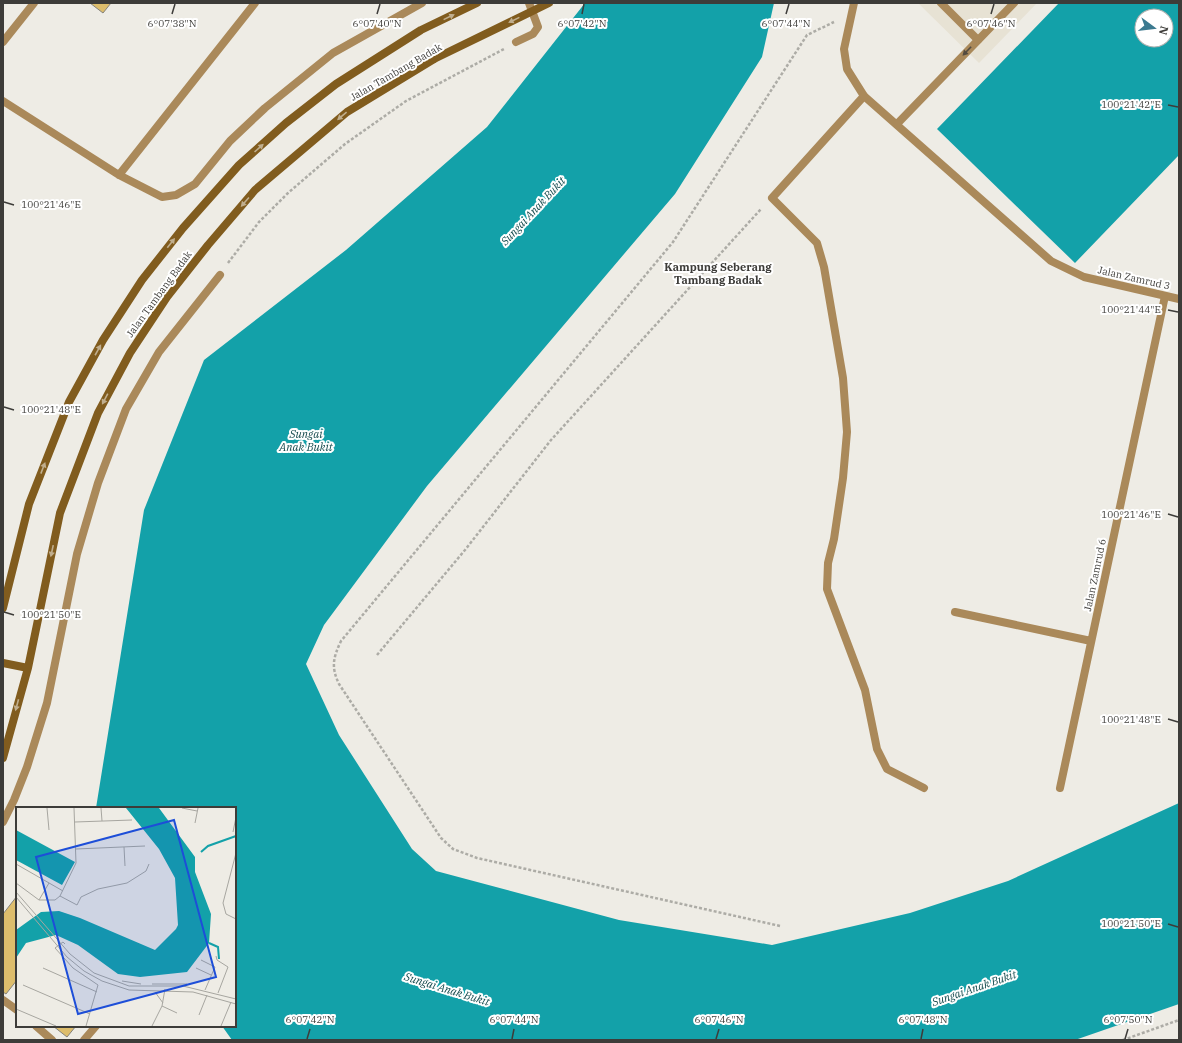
<svg xmlns="http://www.w3.org/2000/svg" width="1182" height="1043" viewBox="0 0 1182 1043" font-family="'IBM Plex Serif',serif">
  <style>
    .built { fill: #e7e2d4 }
    .water { fill: #13a1a9; fill-rule: evenodd }
    .building { fill: #ddbd6c; stroke: #84827c }
    .lines { fill: none; stroke-linecap: round; stroke-linejoin: round }
    .path { stroke: #adaca6; stroke-width: 2.5; stroke-dasharray: 3 2; stroke-linecap: butt }
    .lane { stroke: #aa895a; stroke-width: 8 }
    .street { stroke: #aa895a; stroke-width: 8 }
    .secondary { stroke: #815c1e; stroke-width: 8 }
    .secondary-bridge { stroke: #815c1e; stroke-width: 8 }
    .oneway { fill: #c0ae8e }
    .oneway2 { fill: #534b40 }
    .ticks { fill: none; stroke: #3d3c39; stroke-width: 1.5 }
    .labels { text-anchor: middle; dominant-baseline: central; stroke-width: 4; stroke-linejoin: round; paint-order: stroke }
    .street-label { font-size: 10px; fill: #3d3c39; stroke: #fff }
    .water-label { font-size: 11px; font-style: italic; fill: #13494c; stroke: #fff }
    .neighbourhood-label { font-size: 11px; font-weight: bold; fill: #3d3c39; stroke: #fff }
    .inset-river { fill: none; stroke: #13a1a9; stroke-width: 2 }
    .inset-road { fill: none; stroke: #a7a6a0; stroke-width: 1 }
    .view { fill: #1d4ed8; fill-opacity: 0.15; stroke: #1d4ed8; stroke-width: 2 }
    .inset-edge { fill: none; stroke: #3d3c39; stroke-width: 2 }
    .ticks-label { font-size: 10px; text-anchor: middle; fill: #3d3c39; stroke: #fff; stroke-width: 4; stroke-linejoin: round; paint-order: stroke }
  </style>
  <rect width="100%" height="100%" fill="#eeece5"/>
  <path class="built" d="M918,3H1037L979,63Z"/>
  <path class="water" d="M585,3H774L762,57L675,194L427,486L324,625L306,664L339,735L412,849L436,871L619,920L772,945L910,913L1008,881L1179,803V1004L1075,1040H232L222,1026H235V808H96L144,510L204,360L346,250L487,127Z
    M1059,3H1179V155L1075,263L937,129ZM1142,16H1166V40H1142Z"/>
  <path class="building" d="M90,3H111L103,13Z
    M17,896V980L6,994L3,992V914Z
    M53,1026H76L67,1037Z"/>
  <g class="lines">
    <path class="path" d="M228,263L259,222L288,193L345,144L406,101L504,49
      M377,655L465,550L551,440L761,209
      M780,926L477,858L453,849L441,838L339,684C331,667 333,658 341,641L673,242L807,35L834,22
      M1123,1040L1179,1020"/>
    <path class="lane" d="M941,3L978,40
      M864,96L772,198L817,243L824,267L843,378L847,432L843,478L834,539L828,563L827,589L865,690L877,749L887,769L924,788
      M3,1000L17,1010
      M36,1026L52,1040
      M84,1040L96,1026"/>
    <path class="street" d="M854,3L844,49L847,69L864,96L1051,261L1084,277L1179,299
      M3,42L34,3
      M516,42L533,34L538,27L529,3
      M3,101L119,175L162,197L176,195L195,184L230,141L265,108L333,53L422,3
      M897,124L1014,3
      M119,175L255,3
      M955,612L1091,641
      M1060,788L1165,296
      M3,822L14,800L27,767L47,703L77,554L98,483L126,409L159,352L220,275"/>
    <path class="secondary" d="M3,608L29,504L69,402L103,340L142,280L183,228L239,165L286,123L336,84L421,30L477,3
      M3,663L28,668
      M3,758L28,668L60,513L98,413L130,353L167,297L208,245L255,190L347,112L434,59"/>
    <path class="secondary-bridge" d="M434,59L549,3"/>
  </g>
  <defs><path id="oneway-solid" d="M-6-.8H1V-3.2L6.5 0L1 3.2V.8H-6Z"/></defs>
  <g class="oneway">
    <use href="#oneway-solid" transform="translate(449 17) rotate(-26)"/>
    <use href="#oneway-solid" transform="translate(514 20) rotate(154)"/>
    <use href="#oneway-solid" transform="translate(342 116) rotate(140)"/>
    <use href="#oneway-solid" transform="translate(259 148) rotate(-42)"/>
    <use href="#oneway-solid" transform="translate(245 202) rotate(131)"/>
    <use href="#oneway-solid" transform="translate(171 243) rotate(-52)"/>
    <use href="#oneway-solid" transform="translate(98 350) rotate(-61)"/>
    <use href="#oneway-solid" transform="translate(105 399) rotate(118)"/>
    <use href="#oneway-solid" transform="translate(43 468) rotate(-69)"/>
    <use href="#oneway-solid" transform="translate(52 551) rotate(102)"/>
    <use href="#oneway-solid" transform="translate(17 705) rotate(105)"/>
  </g>
  <use class="oneway2" href="#oneway-solid" transform="translate(967 51) rotate(134)"/>
  <path class="ticks" d="M172,14L175,4M377,14L380,4M582,14L584,4M786,14L789,4M991,14L994,4M1168,105L1178,107M4,202L14,205M1168,310L1178,312M4,407L14,410M1168,514L1178,517M4,612L14,615M1168,719L1178,722M1168,924L1178,927M307,1039L310,1029M512,1039L514,1029M716,1039L719,1029M921,1039L923,1029M1125,1039L1128,1029"/>
  <g class="labels">
    <g class="street-label">
      <text transform="translate(396 72) rotate(-30)">Jalan Tambang Badak</text>
      <text transform="translate(1134 278) rotate(13)">Jalan Zamrud 3</text>
      <text transform="translate(159 294) rotate(-54)">Jalan Tambang Badak</text>
      <text transform="translate(1095 575) rotate(-78)">Jalan Zamrud 6</text>
    </g>
    <g class="water-label">
      <text transform="translate(533 211) rotate(-47)">Sungai Anak Bukit</text>
      <text x="306" y="434">Sungai<tspan x="306" dy="13">Anak Bukit</tspan></text>
      <text transform="translate(974 988) rotate(-19)">Sungai Anak Bukit</text>
      <text transform="translate(447 989) rotate(17)">Sungai Anak Bukit</text>
    </g>
    <g class="neighbourhood-label">
      <text x="718" y="267">Kampung Seberang<tspan x="718" dy="13">Tambang Badak</tspan></text>
    </g>
  </g>
  <g transform="translate(16 807)">
    <rect width="220" height="220" fill="#eeece5"/>
    <path d="M110,1H143L179,50V65L195,107L193,136L171,165L124,170L102,167L62,138L40,128L10,136L0,151V123L25,105L43,104L64,111L139,143L160,122L162,118L159,71L143,42ZM0,23L59,55L46,78L0,53Z" fill="#13a1a9"/>
    <path class="inset-river" d="M185,45L192,39L220,29M193,136L202,140L203,152"/>
    <path class="inset-road" d="M31,1L33,23M85,1L86,14M166,1L181,4M59,15L116,13M179,16L182,1M217,25L220,10M108,40L109,59M60,42L129,39M220,46L207,96L210,107L220,112M0,57L47,84M0,76L23,93H39L44,89L60,56L58,1M0,85L54,147L78,166L113,179H167L220,192M44,89L61,98L65,90L82,82L111,76L130,64L133,57M0,90L51,150L68,164L86,174L113,183L177,185L220,197M23,93L33,76M49,137L47,135L39,141L57,161L82,178L70,219M200,149L201,153L212,160L202,186M185,153L199,160L189,183M27,161L81,185M180,161L195,168M106,174L125,177M136,177H171M7,178L74,207M139,185L147,196M146,199L161,206M0,202L40,219M183,208L191,188M136,219L146,199L149,182M205,219L215,195"/>
    <path class="view" d="M158,13L200,170L62,207L20,50Z"/>
    <rect width="220" height="220" class="inset-edge"/>
  </g>
  <g class="ticks-label">
    <text x="172" y="27">6°07'38"N</text>
    <text x="377" y="27">6°07'40"N</text>
    <text x="582" y="27">6°07'42"N</text>
    <text x="786" y="27">6°07'44"N</text>
    <text x="991" y="27">6°07'46"N</text>
    <text x="1131" y="108">100°21'42"E</text>
    <text x="51" y="208">100°21'46"E</text>
    <text x="1131" y="313">100°21'44"E</text>
    <text x="51" y="413">100°21'48"E</text>
    <text x="1131" y="518">100°21'46"E</text>
    <text x="51" y="618">100°21'50"E</text>
    <text x="1131" y="723">100°21'48"E</text>
    <text x="1131" y="927">100°21'50"E</text>
    <text x="310" y="1023">6°07'42"N</text>
    <text x="514" y="1023">6°07'44"N</text>
    <text x="719" y="1023">6°07'46"N</text>
    <text x="923" y="1023">6°07'48"N</text>
    <text x="1128" y="1023">6°07'50"N</text>
  </g>
  <rect width="1182" height="1043" fill="none" stroke="#3d3c39" stroke-width="8"/>
  <g transform="translate(1154 28) rotate(105)"><circle r="19" fill="#ffffff" stroke="#b1b1b0"/>
  <path d="M0-3L7 15L0 10L-7 15Z" fill="#3c7a90"/>
  <text y="-6" font-size="11" font-weight="bold" text-anchor="middle" fill="#3d3c39">N</text>
  </g>
</svg>
